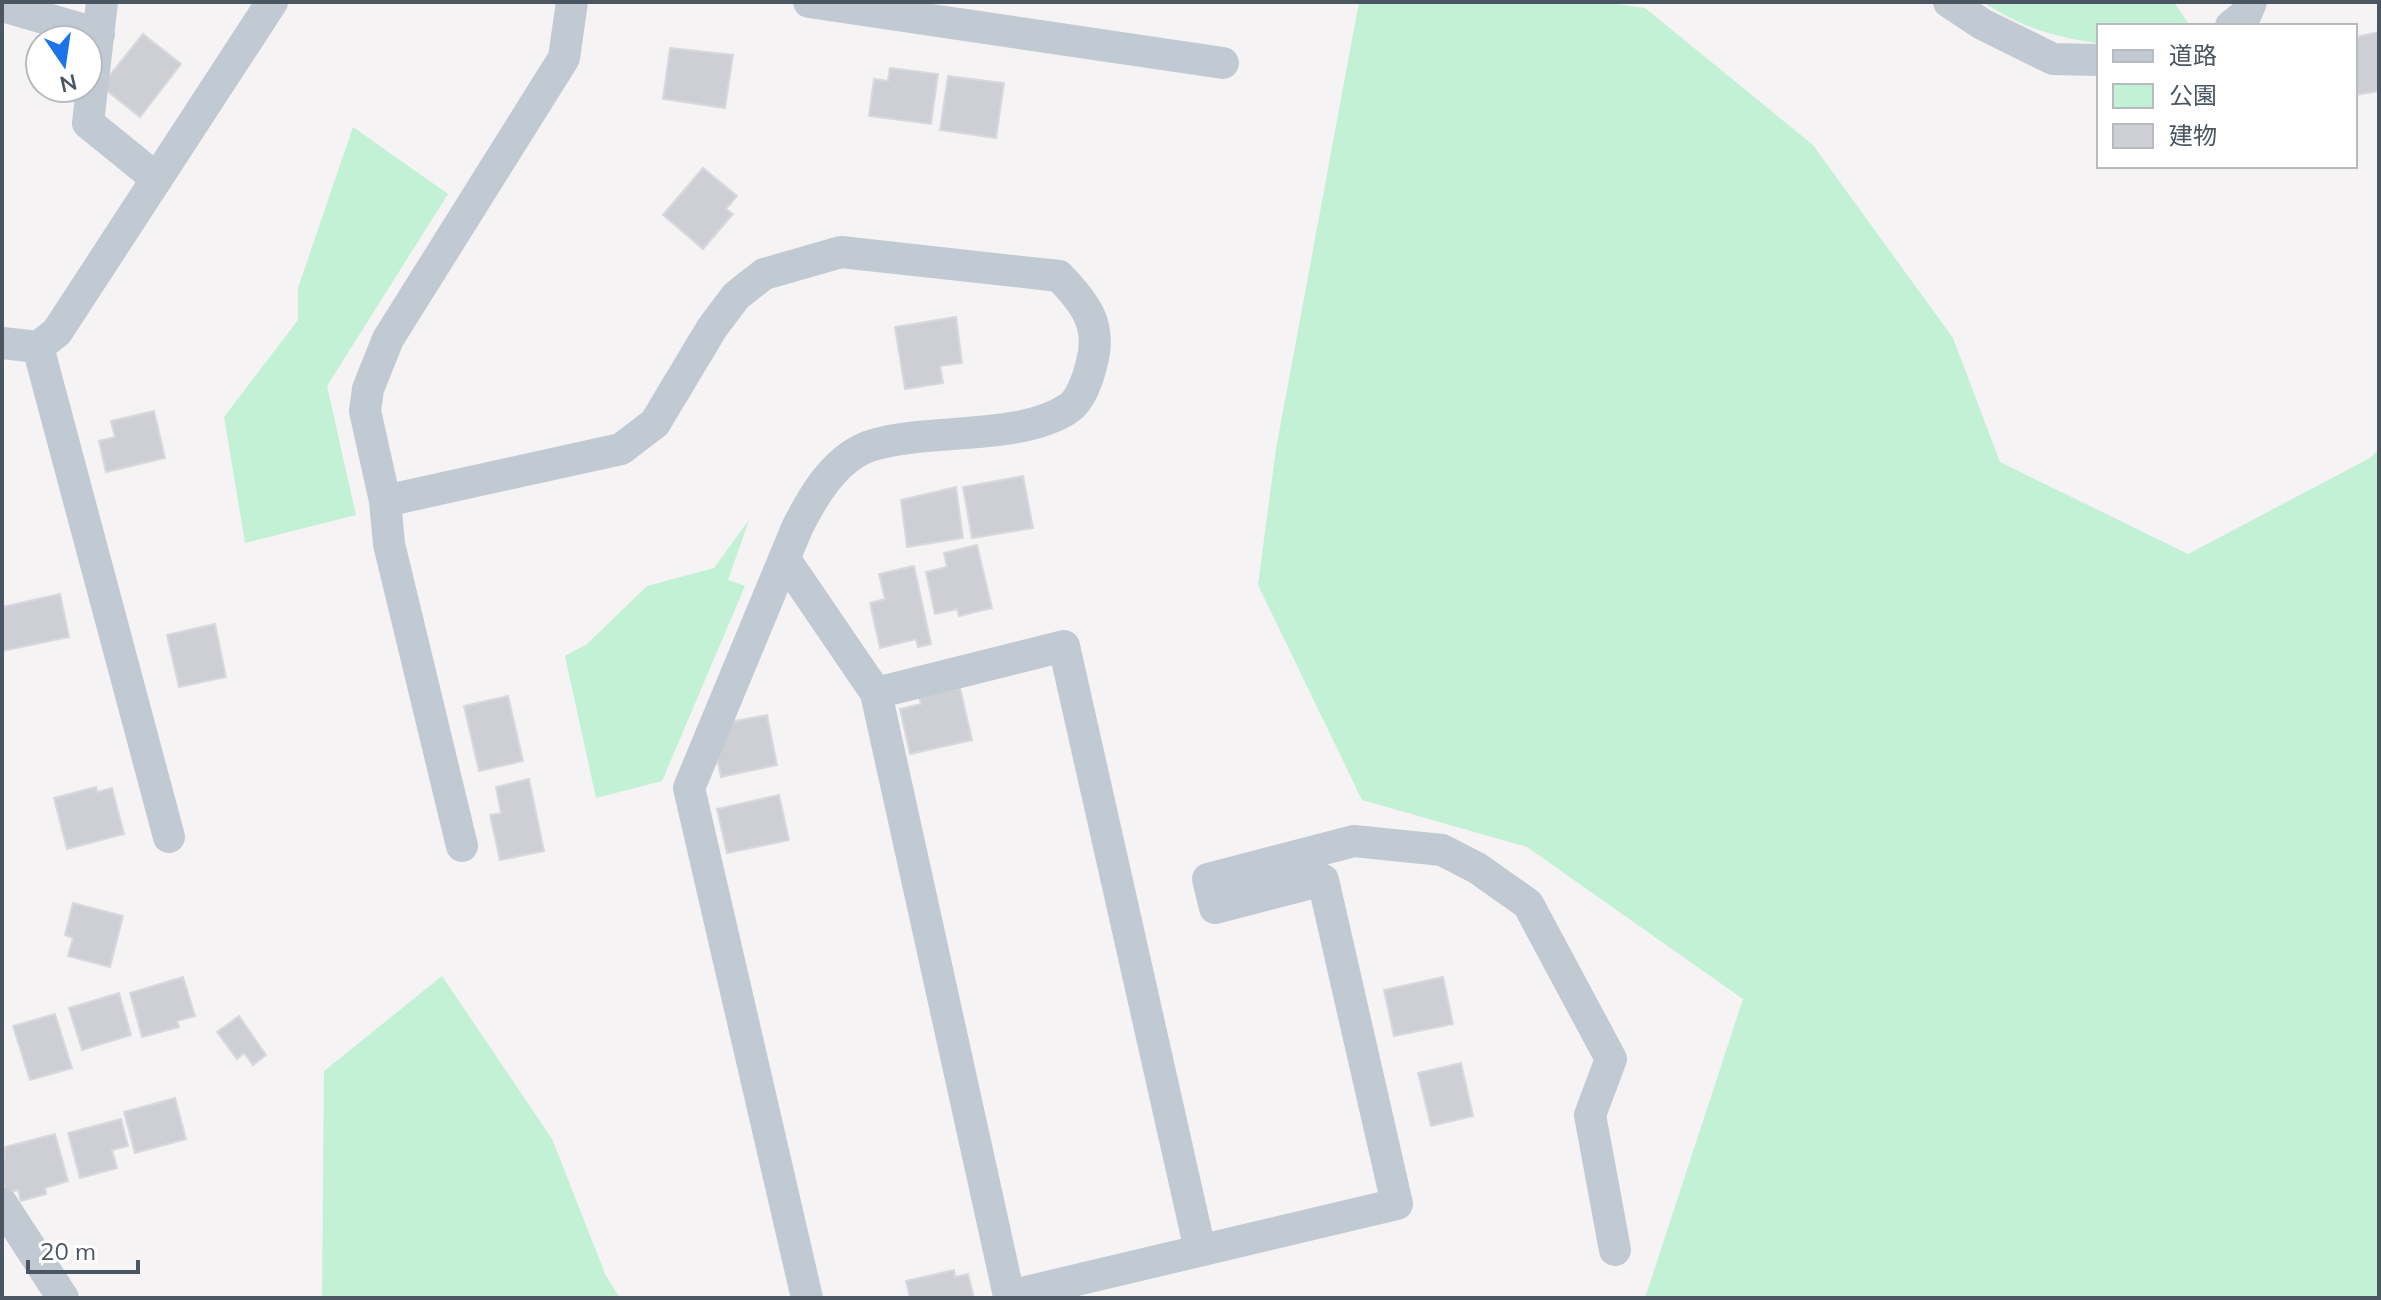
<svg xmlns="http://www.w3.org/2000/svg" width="2381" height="1300" viewBox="0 0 2381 1300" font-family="Mulish,'Noto Sans JP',sans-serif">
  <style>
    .green { fill: #c3f1d5 }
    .building { fill: #cdcfd5; stroke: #d7d9de; stroke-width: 2 }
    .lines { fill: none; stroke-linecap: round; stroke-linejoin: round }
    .minor { stroke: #c1cad2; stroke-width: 32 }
  </style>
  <rect width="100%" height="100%" fill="#f5f3f3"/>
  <path class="green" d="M1359,2H1603L1645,8L1813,145L1953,338L2000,462L2188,554L2370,458L2379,449V1298H1645L1743,999L1527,847L1362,800L1258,585L1276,449Z
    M1983,2H2174L2190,26H2099L2097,43C2053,37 2021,27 1983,2Z
    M353,127L448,194L327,386L356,515L245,543L224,417L298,320V288Z
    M749,520L728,580L745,586L662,781L596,798L565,656L587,644L647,586L714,568Z
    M442,976L552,1139L606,1276L620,1298H322L324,1071Z"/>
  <path class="building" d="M2379,32V91L2355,95V37Z
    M143,34L181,64L140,117L101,86Z
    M670,48L733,55L725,108L663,99Z
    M890,68L938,74L931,124L869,116L874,79L888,81Z
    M948,76L1004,83L996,138L940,130Z
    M703,168L737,196L726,209L733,214L703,249L663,215Z
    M956,317L962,363L940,366L943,383L905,389L895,327Z
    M154,411L165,458L106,472L99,441L115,437L111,421Z
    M1023,476L1033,528L972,538L963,487Z
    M956,487L963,538L907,547L901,500Z
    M977,545L992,608L959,616L957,609L935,614L926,572L947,567L944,553Z
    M914,566L931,644L918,647L916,639L880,648L870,603L885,599L879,574Z
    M60,594L69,637L2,651V607Z
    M215,624L226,677L179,687L167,635Z
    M960,688L972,740L910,754L900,709L921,704L919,697Z
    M508,696L523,761L479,771L464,706Z
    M767,715L777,765L721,777L713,739L720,724Z
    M529,779L544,851L500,860L490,815L501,813L496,787Z
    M96,787L97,792L112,788L124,834L67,849L54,798Z
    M779,795L789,840L727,853L717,809Z
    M73,903L123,916L110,967L68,956L73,938L65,935Z
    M183,977L195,1016L177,1021L179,1027L142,1037L130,993Z
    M1443,977L1453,1024L1394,1036L1384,990Z
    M119,993L131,1035L82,1050L69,1008Z
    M55,1014L72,1068L30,1080L13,1026Z
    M239,1016L266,1055L253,1065L244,1053L237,1059L217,1032Z
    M1461,1063L1473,1116L1431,1126L1418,1073Z
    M175,1098L186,1139L135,1153L124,1112Z
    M121,1119L128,1146L112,1150L117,1168L80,1178L68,1133Z
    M55,1134L68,1181L45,1188L46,1194L21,1201L18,1190L6,1193L2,1177L5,1147Z
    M954,1270L955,1277L968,1274L974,1298H910L906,1281Z"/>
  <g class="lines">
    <path class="minor" d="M102,2L88,123L157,179
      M809,2L1223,63
      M1949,2L1982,24L2053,59L2099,60
      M2,6L99,34
      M2231,26L2246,14L2251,2
      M2,343L38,347L57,332L272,2
      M38,347L169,837
      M385,501L621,449L655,423L712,328L736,296L764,274L841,252L1059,276C1086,304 1103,326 1091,366C1088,379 1080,401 1069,408C1021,441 929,428 873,445C836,456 813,496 797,528L689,788L807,1298
      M786,561L876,693L1009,1296L1397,1204L1323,880L1215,908L1208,879L1354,841L1442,850L1477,868L1528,904L1611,1059L1590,1115L1615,1250
      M876,693L1064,646L1200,1250
      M462,846L389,544L385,501L365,411L368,389L388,339L564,58L572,2
      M2,1204L63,1298"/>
  </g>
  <rect width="2381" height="1300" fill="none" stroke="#4a5661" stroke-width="8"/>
  <rect x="2097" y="24" width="260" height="144" fill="#ffffff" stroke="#b7bbc0" stroke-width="2"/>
  <rect x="2113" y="50" width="40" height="12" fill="#c1cad2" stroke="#b7bbc0" stroke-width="2"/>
  <text x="2169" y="64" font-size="24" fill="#4a5661">道路</text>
  <rect x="2113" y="84" width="40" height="24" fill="#c3f1d5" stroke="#b7bbc0" stroke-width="2"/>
  <text x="2169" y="104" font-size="24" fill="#4a5661">公園</text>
  <rect x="2113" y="124" width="40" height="24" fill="#cdcfd5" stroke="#b7bbc0" stroke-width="2"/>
  <text x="2169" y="144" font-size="24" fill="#4a5661">建物</text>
  <g transform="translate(64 64) rotate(167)"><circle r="38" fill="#ffffff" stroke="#b7bbc0" stroke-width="2"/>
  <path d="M0-6L14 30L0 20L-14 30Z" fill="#1a73e8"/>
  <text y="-12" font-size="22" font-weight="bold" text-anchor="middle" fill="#4a5661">N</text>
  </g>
  <path d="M28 1260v12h110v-12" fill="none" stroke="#4a5661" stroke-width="4"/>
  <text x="40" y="1260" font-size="24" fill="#4a5661" stroke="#ffffff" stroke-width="6" paint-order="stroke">20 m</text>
</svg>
